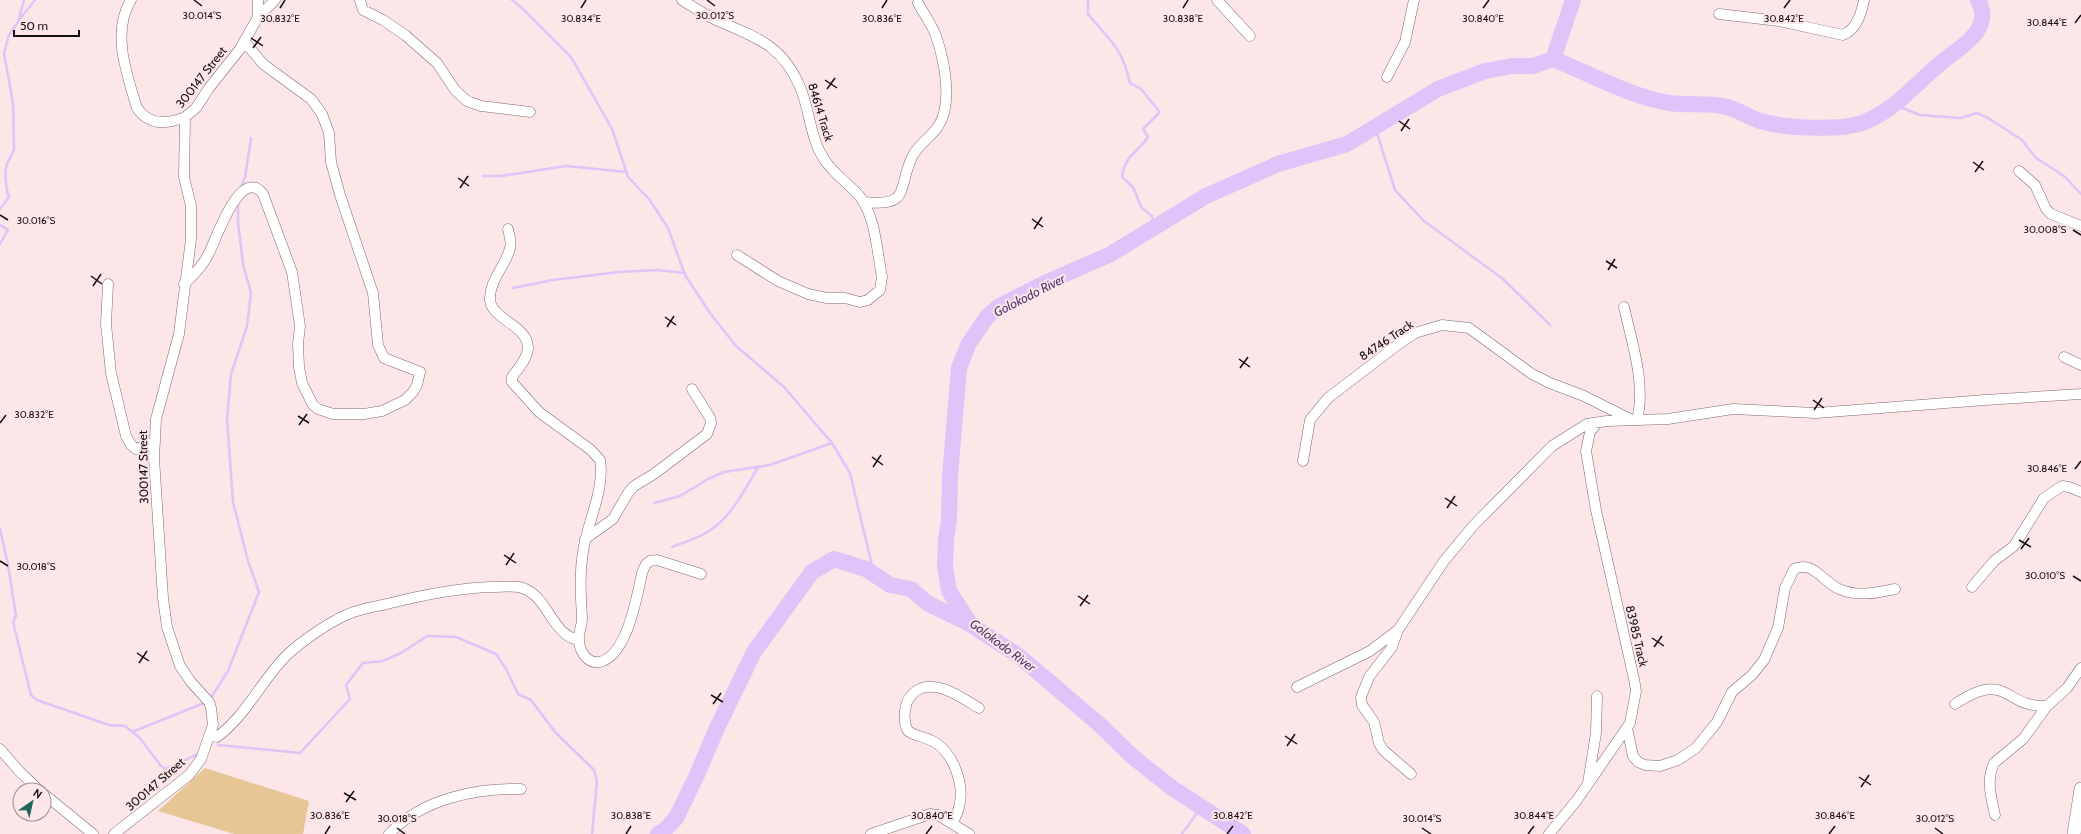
<svg xmlns="http://www.w3.org/2000/svg" width="2081" height="834" viewBox="0 0 2081 834" font-family="Cabin,sans-serif">
  <style>
    .green { fill: #e7c695 }
    .lines { fill: none; stroke-linecap: round; stroke-linejoin: round }
    .stream { stroke: #dec4f8; stroke-width: 2.5 }
    .river { stroke: #dec4f8; stroke-width: 16 }
    .minor-casing { stroke: #7e6a6c; stroke-width: 11 }
    .tertiary-casing { stroke: #7e6a6c; stroke-width: 14 }
    .minor { stroke: #fff; stroke-width: 10 }
    .tertiary { stroke: #fff; stroke-width: 13 }
    .ticks { fill: none; stroke: #160f10; stroke-width: 1.5 }
    .labels { text-anchor: middle; dominant-baseline: central; stroke-width: 4; stroke-linejoin: round; paint-order: stroke }
    .street-label { font-size: 12px; fill: #160f10; stroke: #fce6e7 }
    .water-label { font-size: 13px; font-style: italic; fill: #573572; stroke: #fce6e7 }
    .ticks-label { font-size: 10px; text-anchor: middle; fill: #160f10; stroke: #fce6e7; stroke-width: 4; stroke-linejoin: round; paint-order: stroke }
  </style>
  <rect width="100%" height="100%" fill="#fce6e7"/>
  <path class="green" d="M205,768L309,801L303,834H234L158,811Z"/>
  <g class="lines">
    <path class="stream" d="M512,0L522,8L571,57L612,129L628,177L649,199L668,228L685,275L710,313L736,346L784,387L832,443L850,473L874,574
      M1088,0V14C1110,41 1122,47 1130,83L1141,89L1159,111L1158,114L1143,129L1148,137C1138,153 1125,154 1122,177L1133,187L1141,207L1152,216L1155,227
      M19,20L35,0
      M1895,105L1920,115L1960,118L1977,113L1988,118L2022,140L2036,158L2064,176L2081,194
      M1375,127L1395,190L1424,221L1503,279L1550,325
      M483,176H501L566,166L627,172
      M241,188L245,177L251,138
      M0,209L9,197C6,189 4,172 7,164C9,158 13,155 14,149L13,103L4,53L9,35L18,22L24,0
      M0,225L8,230L0,244
      M513,288L553,280L619,272L657,270L685,273
      M654,503L680,496L708,479L724,472L770,465L832,443
      M0,529L8,565L16,616L13,622L31,695L37,700L109,725L125,726L139,737L161,766L166,769L198,754
      M672,547C687,541 703,537 716,526C734,512 747,485 759,466
      M212,696L228,671L259,592L248,561L233,502L227,420L231,374L247,326L251,293L243,264L238,222V203
      M132,732L204,703
      M218,745L300,753L350,699L346,685L363,663L383,661L401,653L427,636L456,637L496,654L506,669L518,694L531,700L555,732L594,770L597,781L592,834
      M1182,834L1202,806"/>
    <path class="river" d="M1553,59C1591,74 1629,96 1669,103C1688,106 1709,102 1727,107C1738,110 1749,117 1760,121C1783,128 1839,131 1862,123C1898,110 1920,77 1951,55C1969,42 1992,25 1978,0
      M658,834L665,830L676,818L696,777L717,728L754,652L812,572L834,559L866,569L890,585L911,589L927,603L970,624
      M1243,834L1172,788L1133,757L1100,725L1019,656L971,625L949,591L945,566L946,539L949,520L950,476L959,368L969,343L987,317L998,307L1047,282L1109,255L1206,196L1278,164L1347,144L1438,89L1485,71L1512,66H1533L1553,59L1573,0"/>
    <defs>
      <path id="minor" d="M131,0C111,32 127,75 137,108C149,126 168,124 185,117
        M360,0L363,10L383,20L405,35L437,63L455,90L467,101L481,106L530,112
        M682,0C693,7 704,14 716,20C755,37 782,44 800,87C810,110 810,138 824,159C833,174 850,184 861,198C876,220 877,252 882,277L880,290L868,300L860,302L845,298H827L808,294L778,281L737,255
        M1217,0L1250,36
        M1719,14L1779,21L1843,35C1857,29 1861,14 1864,0
        M258,17L275,0
        M1387,77L1405,42L1414,0
        M2019,171L2035,185L2046,209L2051,214L2081,226
        M863,202C911,207 897,190 912,157C918,144 932,137 939,125C953,102 944,59 936,36C932,25 924,14 918,3
        M508,229C509,235 512,242 510,248C506,266 489,280 490,300C492,320 527,325 528,347C528,358 518,369 512,377V382L539,412L591,450L600,460C605,491 587,522 583,552C579,575 581,596 582,619C582,626 578,633 579,640C579,650 587,664 599,662C627,657 637,596 642,573L646,564L650,561L657,560L701,574
        M108,284L106,324L111,373L126,436L131,445L136,449L155,442
        M184,284C194,275 202,267 208,255C215,243 240,164 263,194L292,272L300,326L298,344L299,367L302,383L313,405L318,409L333,414H364L382,411L405,400L413,392L417,385L420,372L384,358L378,345L373,293L340,195L331,162L329,133L322,114L311,99L263,64L244,41
        M1624,307C1632,343 1646,384 1637,420
        M2064,357L2081,365
        M1303,461L1310,420L1328,398L1400,343L1415,333L1442,325L1469,328L1532,374L1550,383L1584,396L1632,420
        M585,539L613,519L628,493L634,486L654,474L707,434L711,423L710,418L692,389
        M1972,587L1994,561L2014,546L2044,498L2062,486L2069,487L2081,492
        M1398,630L1392,647L1369,677L1361,697L1362,705L1374,722L1379,743L1383,750L1411,774
        M1297,687L1370,651L1398,630L1444,561L1473,526L1552,446L1587,424L1607,421L1668,419L1733,409L1816,413L1985,400L2081,394
        M1955,704C2009,669 2003,708 2047,706
        M1627,728L1633,756L1638,762L1645,765L1660,766L1678,760L1696,748L1717,722L1732,692L1752,675L1764,660L1778,628L1785,588L1794,569C1813,560 1823,582 1839,589C1857,597 1876,593 1895,589
        M211,733L217,737C247,715 262,679 288,654C302,641 328,623 346,615C359,609 373,607 387,604C422,595 455,588 492,587C500,587 510,586 519,587C548,593 550,634 578,640
        M0,749L19,771L39,790
        M1588,783L1596,733L1597,696
        M44,794L93,834
        M1995,815C1991,797 1986,780 1994,763L2023,739L2047,706L2067,688L2081,668
        M952,824C955,818 958,813 959,807C965,786 954,755 936,743C927,737 916,737 908,731C904,724 904,714 906,706C907,700 911,695 916,691C936,678 962,698 979,708
        M114,834L189,775L201,759L213,725L211,708L209,702L191,682L180,666L167,627L163,598L154,458L156,419L179,334L191,239V206L184,177L185,117L196,108L209,88L240,49L258,17V0
        M389,834C422,799 475,788 521,789
        M871,834L930,814L938,815L969,834
        M1549,834L1577,800L1630,723L1636,691L1634,679L1596,510L1586,451L1590,432L1597,423"/>
      <path id="tertiary" d="M2074,834L2081,789"/>
    </defs>
    <use href="#minor" class="minor-casing"/>
    <use href="#tertiary" class="tertiary-casing"/>
    <use href="#minor" class="minor"/>
    <use href="#tertiary" class="tertiary"/>
  </g>
  <path class="ticks" d="M194,0L202,6M707,0L715,6M280,8L285,0M581,8L586,0M882,8L887,0M1183,8L1188,0M1483,8L1489,0M1784,8L1790,0M2075,23L2081,15M251,38L263,46M253,48L261,37M825,80L837,88M827,89L835,78M1399,121L1410,129M1401,131L1409,119M1973,162L1984,170M1975,172L1983,161M458,178L469,186M460,188L468,176M0,215L8,220M1032,219L1043,227M1034,229L1042,217M2073,230L2081,235M1606,261L1617,268M1608,270L1615,259M91,276L102,284M93,286L101,274M665,317L676,325M667,327L674,316M1239,359L1250,367M1240,368L1248,357M1813,400L1824,408M1814,410L1822,398M298,416L309,423M0,423L6,415M299,425L307,414M872,457L883,465M873,467L881,455M2075,469L2081,461M1445,498L1457,506M1447,508L1455,496M2019,540L2031,547M2021,549L2029,538M504,555L516,563M0,561L8,566M506,565L514,553M2073,576L2081,581M1078,596L1090,604M1080,606L1088,595M1652,638L1664,646M1654,647L1662,636M137,653L149,661M139,663L147,651M711,695L723,702M713,704L721,693M1285,736L1297,744M1287,746L1295,734M1859,777L1871,785M1861,787L1869,775M344,793L356,800M346,802L354,791M397,828L405,834M1422,828L1431,834M1935,828L1943,834M325,834L330,826M626,834L631,826M926,834L932,826M1227,834L1233,826M1528,834L1534,826M1829,834L1835,826"/>
  <g class="labels">
    <g class="street-label">
      <text transform="translate(201 77) rotate(-52)">300147 Street</text>
      <text transform="translate(821 112) rotate(73)">84614 Track</text>
      <text transform="translate(1386 340) rotate(-34)">84746 Track</text>
      <text transform="translate(143 467) rotate(-91)">300147 Street</text>
      <text transform="translate(1637 636) rotate(77)">83985 Track</text>
      <text transform="translate(155 784) rotate(-41)">300147 Street</text>
    </g>
    <g class="water-label">
      <text transform="translate(1029 295) rotate(-27)">Golokodo River</text>
      <text transform="translate(1003 645) rotate(37)">Golokodo River</text>
    </g>
  </g>
  <g class="ticks-label">
    <text x="715" y="19">30.012°S</text>
    <text x="202" y="19">30.014°S</text>
    <text x="280" y="22">30.832°E</text>
    <text x="1483" y="22">30.840°E</text>
    <text x="581" y="22">30.834°E</text>
    <text x="882" y="22">30.836°E</text>
    <text x="1183" y="22">30.838°E</text>
    <text x="1784" y="22">30.842°E</text>
    <text x="2047" y="26">30.844°E</text>
    <text x="36" y="224">30.016°S</text>
    <text x="2045" y="233">30.008°S</text>
    <text x="34" y="418">30.832°E</text>
    <text x="2047" y="472">30.846°E</text>
    <text x="36" y="570">30.018°S</text>
    <text x="2045" y="579">30.010°S</text>
    <text x="330" y="819">30.836°E</text>
    <text x="631" y="819">30.838°E</text>
    <text x="932" y="819">30.840°E</text>
    <text x="1233" y="819">30.842°E</text>
    <text x="1534" y="819">30.844°E</text>
    <text x="1835" y="819">30.846°E</text>
    <text x="397" y="822">30.018°S</text>
    <text x="1422" y="822">30.014°S</text>
    <text x="1935" y="822">30.012°S</text>
  </g>
  <g transform="translate(32 802) rotate(34)"><circle r="19" fill="#fce6e7" stroke="#a09091"/>
  <path d="M0-3L7 15L0 10L-7 15Z" fill="#226658"/>
  <text y="-6" font-size="11" font-weight="bold" text-anchor="middle" fill="#160f10">N</text>
  </g>
  <path d="M14 30v6h65v-6" fill="none" stroke="#160f10" stroke-width="2"/>
  <text x="20" y="30" font-size="12" fill="#160f10" stroke="#fce6e7" stroke-width="3" paint-order="stroke">50 m</text>
</svg>
